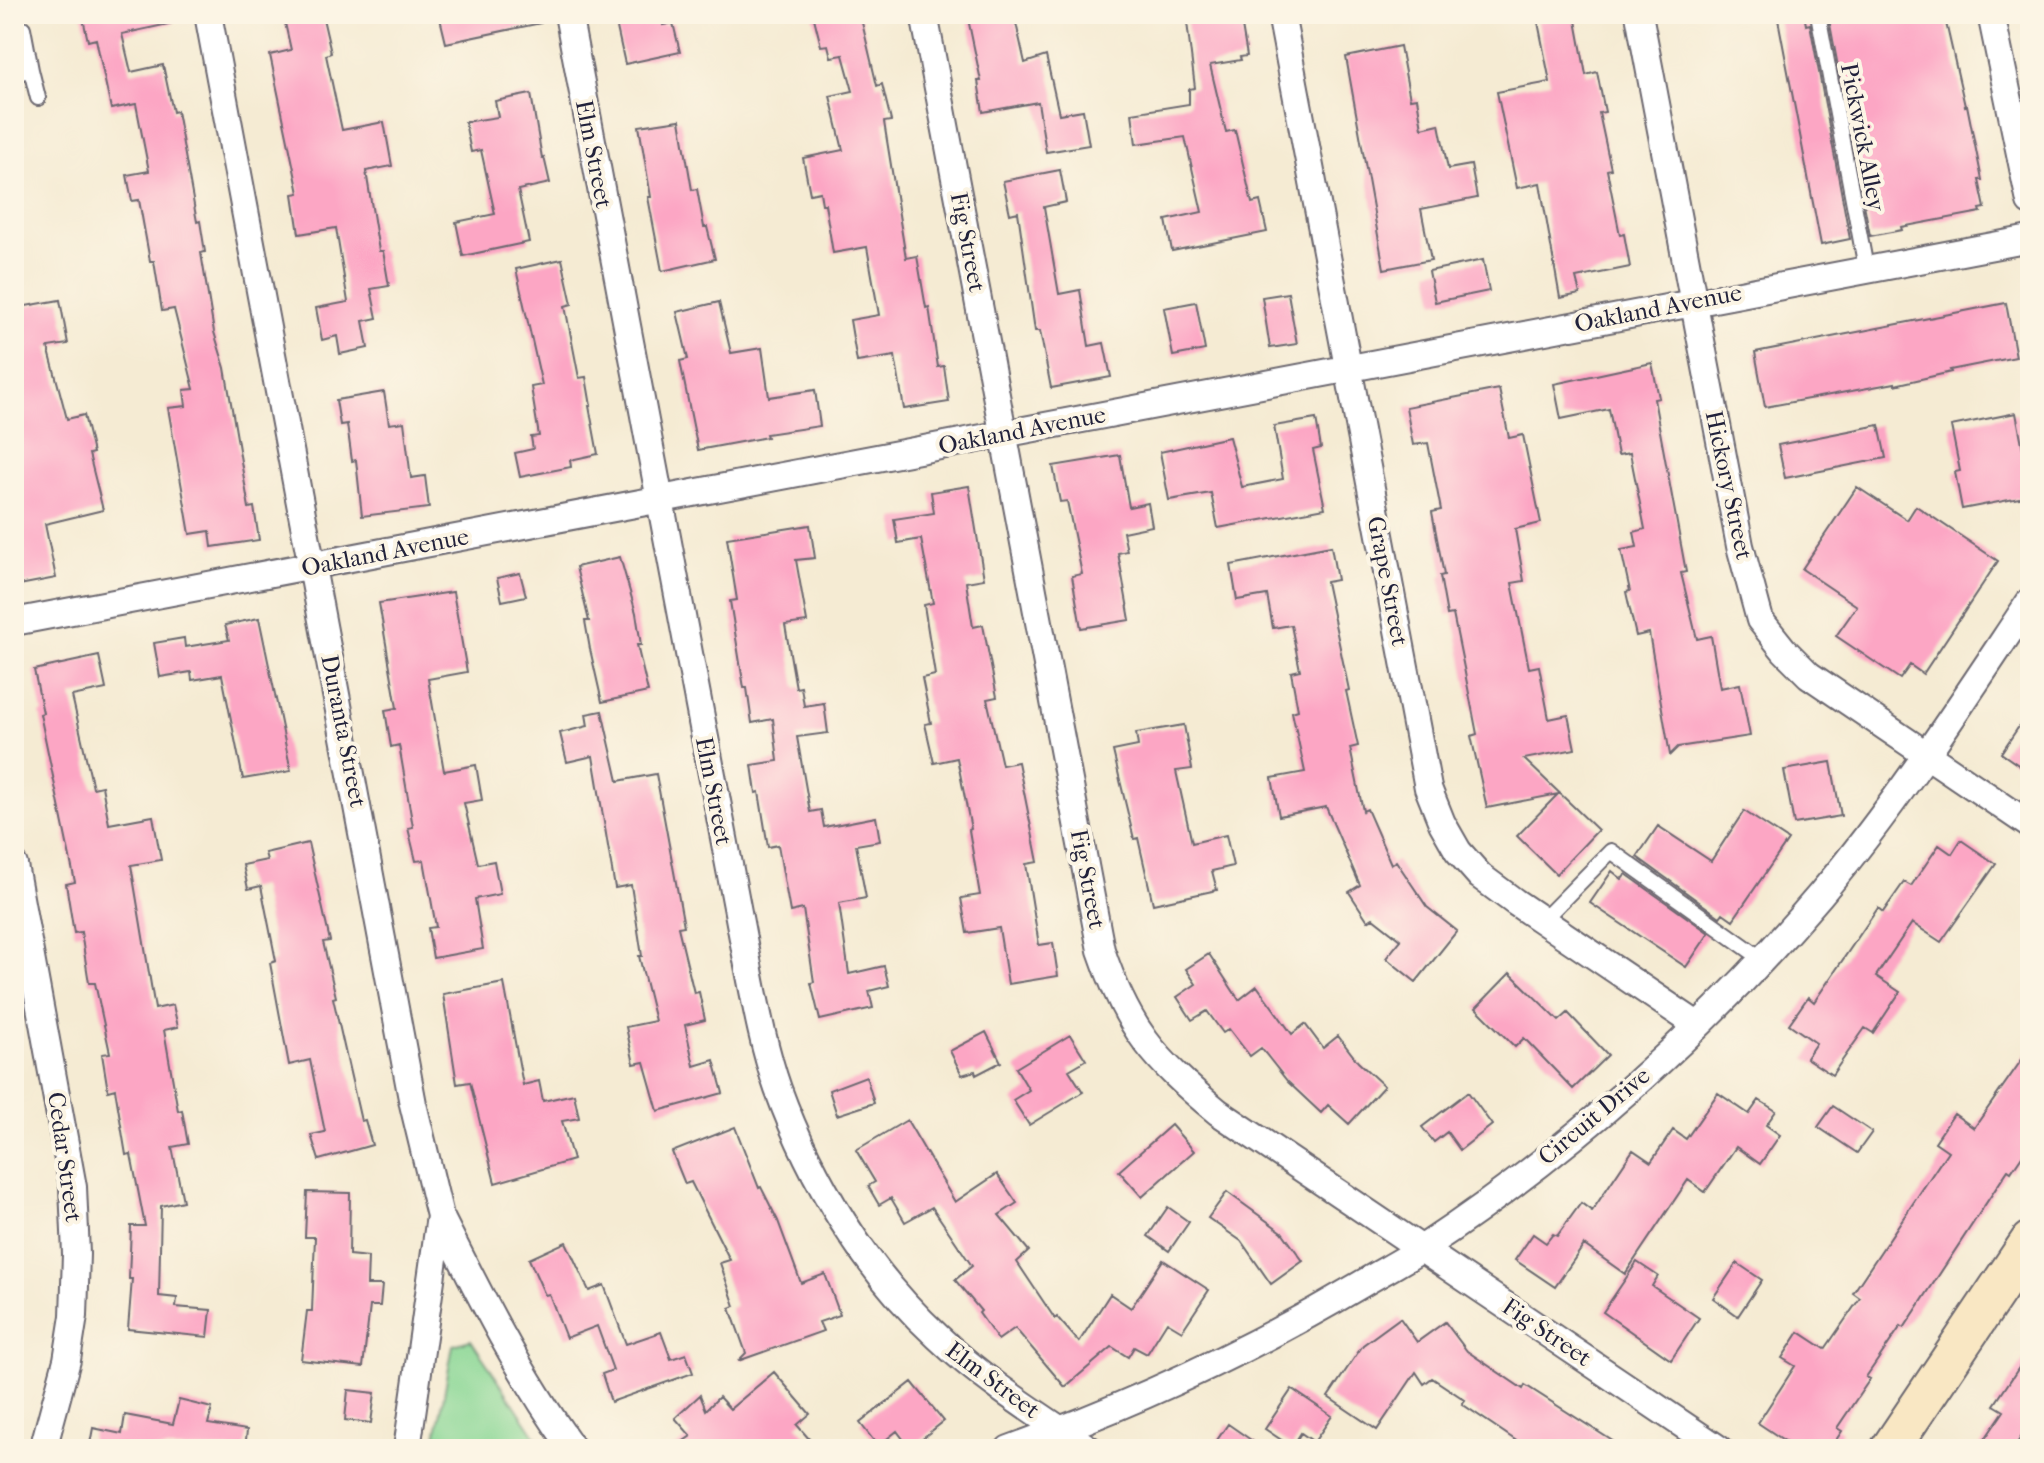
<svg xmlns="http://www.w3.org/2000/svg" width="2044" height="1463" viewBox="0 0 2044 1463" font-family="'IM FELL French Canon',serif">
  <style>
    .green { fill: #8ad795; stroke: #567c68; stroke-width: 2 }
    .building { fill: #fca6c4 }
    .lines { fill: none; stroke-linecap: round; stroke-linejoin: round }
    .lane-casing { stroke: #6c6870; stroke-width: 18 }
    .street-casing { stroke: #6c6870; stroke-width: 30 }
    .secondary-casing { stroke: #6c6870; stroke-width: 42 }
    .lane { stroke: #fff; stroke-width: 14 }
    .street { stroke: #fff; stroke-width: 26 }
    .secondary { stroke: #f9e7c3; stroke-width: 38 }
    .labels { text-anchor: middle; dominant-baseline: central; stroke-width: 8; stroke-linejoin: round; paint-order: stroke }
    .street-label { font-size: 24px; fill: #22223b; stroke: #fcf5e5 }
  </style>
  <rect width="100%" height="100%" fill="#fcf5e5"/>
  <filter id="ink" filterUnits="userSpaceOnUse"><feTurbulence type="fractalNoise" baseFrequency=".0125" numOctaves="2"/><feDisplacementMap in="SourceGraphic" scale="16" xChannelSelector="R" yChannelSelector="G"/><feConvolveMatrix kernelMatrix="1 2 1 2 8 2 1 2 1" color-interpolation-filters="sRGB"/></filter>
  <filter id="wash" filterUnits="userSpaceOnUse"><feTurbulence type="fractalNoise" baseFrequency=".006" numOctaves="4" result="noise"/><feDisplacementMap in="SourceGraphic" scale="32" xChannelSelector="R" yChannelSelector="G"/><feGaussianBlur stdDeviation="1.8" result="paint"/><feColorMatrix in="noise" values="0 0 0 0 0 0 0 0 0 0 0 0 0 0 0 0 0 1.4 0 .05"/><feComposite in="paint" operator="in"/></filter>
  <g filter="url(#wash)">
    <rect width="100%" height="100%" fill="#f5ebd3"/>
    <path class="green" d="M471,1340L544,1449H434L453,1345Z"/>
    <g id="blocks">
      <path class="building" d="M82,14H173V23L122,34L131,72L163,65L173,112L177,111L197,222L200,221L205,252L201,253L214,332L225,368L249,508L254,507L259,540L212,547L210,531L190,534L168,408L186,406L184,390L194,389L174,309L162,311L154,261H150L139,200L132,201L127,175L149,171L136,104L111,109L96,39L88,41Z
        M283,14H322L331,53L326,55L342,130L384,122L392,166L366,171L379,251H383L389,286L371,289L377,318L363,321L368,348L340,354L337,336L322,340L316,308L348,302L336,228L299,234L293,194L299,193L270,55L291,50Z
        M439,14H540L541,23L446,43Z
        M614,14H661L663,25L673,23L680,52L625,64Z
        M813,14H860L877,86L882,84L891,121L884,122L906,258L917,256L926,308L929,307L938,367L944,366L949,402L904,409L895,356L857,362L850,320L879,315L867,247L833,253L825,204H822L820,192L810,194L803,158L843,150L830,96L853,91L843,55L831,57L828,45L821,46Z
        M967,14H1014L1025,63L1046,56L1059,114L1083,110L1089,145L1046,152L1038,102L983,112L978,81H981Z
        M1186,14H1240L1247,56L1240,57L1241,60L1210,65L1226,132L1235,130L1252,203L1260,201L1267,232L1172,251L1166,220L1202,212L1185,137L1136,144L1132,113L1189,104V89L1195,88Z
        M1777,14H1804L1806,25L1810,24L1850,239L1821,245Z
        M1850,14H1944L1965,106L1967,105L1982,180H1979L1985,208L1980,209L1981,212L1901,227L1902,230L1870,236L1829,19Z
        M1575,15L1586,75L1597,72L1605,112L1599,113L1611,169L1607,170L1620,235L1624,234L1630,267L1576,278L1580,294L1560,298L1540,183L1517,188L1497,92L1550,82L1538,22Z
        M1400,46L1410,99L1417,98L1422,128L1439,124L1448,169L1471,165L1477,198L1421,209L1431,260L1384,269L1346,57Z
        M531,94L542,158L544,157L550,183L518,190L529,242L463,256L456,222L495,214L481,150L471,152L465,122L498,117L495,101Z
        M680,120L692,190L697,189L704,227H707L715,259L662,271L648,197H651L639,126Z
        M1060,170L1066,202L1044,207L1059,294L1080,290L1089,346L1104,343L1111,377L1051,388L1040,331H1035L1018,212L1010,214L1003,181Z
        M562,259L572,304L565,306L579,378L586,377L591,406H589L598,454L570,460L571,467L520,477L515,453L533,449L531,437L539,436L531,387L542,385L516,269Z
        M1483,260L1489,291L1435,302L1429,271Z
        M1288,293L1297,344L1270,348L1262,297Z
        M60,300L68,344L48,347L67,419L84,415L93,453L89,454L103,510L45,524L56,578L14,586V308Z
        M719,302L731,353L762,348L769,397L815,390L820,426L766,434L767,437L698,450L680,361L688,359L677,312Z
        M1196,302L1205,350L1173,356L1164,308Z
        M2006,303L2016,357L1950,370L1951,372L1895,385V383L1765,407L1755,352Z
        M1652,363L1659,398L1654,399L1686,572L1681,573L1697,639L1711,636L1720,688L1740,684L1750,736L1678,747L1670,755L1649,633L1636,636L1626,592L1630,591L1621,550L1637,547L1634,532L1645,529L1630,453L1618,455L1609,409L1561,419L1554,384Z
        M1499,389L1509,438L1523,435L1541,523L1515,529L1524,581L1512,583L1529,668L1539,666L1549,719L1568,715L1575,749L1524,759L1598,830L1556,874L1517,836L1558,794L1487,808L1471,736L1477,734L1464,668L1453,614L1447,615L1440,576L1444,575L1432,512L1441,510L1428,443L1413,445L1406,407Z
        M384,392L389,424L404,422L411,478L425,476L429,508L362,516L356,460L352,461L347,424L340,425L336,400Z
        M2016,413L2025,459L2030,458V496L1962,509L1955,472L1960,471L1951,426Z
        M1316,419L1321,448L1313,450L1325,508L1218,528L1211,493L1169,500L1160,452L1229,437L1242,487L1283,479L1274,426Z
        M1879,425L1886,458L1785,478L1778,445Z
        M1120,455L1129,507L1148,503L1152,526L1123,532L1127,551L1118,553L1130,620L1081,628L1072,576L1082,574L1067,501L1060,502L1053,466Z
        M969,486L984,579L966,582L973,627L983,625L997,697L987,699L1002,765L1018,762L1038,862L1026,864L1039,945L1053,943L1058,976L1008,984L999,928L967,933L961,898L980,895L969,830L971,829L957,758L934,763L925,724L931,723L922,678L935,675L924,605L933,603L921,539L898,543L894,519L934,513L931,492Z
        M1857,487L1907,520L1916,506L1998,561L1923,674L1910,665L1900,679L1836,636L1857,606L1802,569Z
        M810,525L815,558L796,560L807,622L785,625L796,688L801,687L804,706L824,703L828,733L797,737L810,812L821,810L824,827L876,817L880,841L856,845L866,898L839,903L849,974L884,966L889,986L869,991L873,1008L820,1020L811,983L814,982L803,909L790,912L778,845L768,847L759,792L756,793L752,765L778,761L773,719L752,723L747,688H744L730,601L737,600L727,538Z
        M1331,546L1337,580L1326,582L1349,690L1346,691L1358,746L1350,748L1363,811L1367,809L1391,864L1396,861L1427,907L1457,931L1416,982L1386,958L1401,940L1373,918L1368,921L1349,892L1360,885L1326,807L1279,816L1272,778L1305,772L1292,712L1298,710L1291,672L1300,670L1291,625L1273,628L1267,595L1237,600L1231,565Z
        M620,557L636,613L641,645H637L648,692L602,702L590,649L585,621H589L576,567Z
        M520,573L526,596L502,601L497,578Z
        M453,592L467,672L428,679L444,771L476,765L482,800L464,803L478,864L494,861L500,894L475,899L483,949L433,958L428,928L436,927L424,860L416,861L408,828L413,827L399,745L391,747L385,710L397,708L379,603Z
        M259,618L291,771L243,779L222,675L192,680L191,672L160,677L154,643L184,638L185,647L229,640L225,625Z
        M99,656L106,689L72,696L93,788L102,786L109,824L153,816L161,860L131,865L155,1009L173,1005L178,1027L164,1030L178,1111L182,1110L188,1144L172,1147L183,1201L161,1206L159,1296L177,1298L176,1307L211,1310L208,1337L128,1329L132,1279H129L131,1226H145L131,1154L126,1155L115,1089L108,1091L102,1054L110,1053L95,983H89L81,932L74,933L66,884L75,882L40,714L43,713L34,670Z
        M2030,710V773L2001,753Z
        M602,711L618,781L656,774L684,926L678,927L694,993L699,992L705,1020L685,1025L694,1066L714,1060L723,1093L658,1111L644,1062L634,1064L626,1027L655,1021L639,956H642L631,885L615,888L593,756L567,762L560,733L588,726L586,714Z
        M1184,725L1192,769L1176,771L1192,843L1226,835L1233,866L1212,871L1217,890L1153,904L1138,838L1134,839L1113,751L1138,746L1136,733Z
        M1831,762L1841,816L1794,824L1784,770Z
        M1744,811L1788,840L1733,920L1723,913L1720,917L1637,857L1658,826L1711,861Z
        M1961,840L1996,864L1941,942L1912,923L1876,976L1900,992L1873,1033L1865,1028L1832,1075L1806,1058L1816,1043L1789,1024L1808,997L1814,1002L1878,908L1883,912L1904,882L1911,886L1939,845L1952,854Z
        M308,843L330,941L323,942L336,997L333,998L361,1121L365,1120L372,1145L319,1160L311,1135L325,1132L310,1060L289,1065L270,963L276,961L261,886L248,889L243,865L267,860L265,853Z
        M1612,871L1622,879L1626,874L1709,933L1686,967L1590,903Z
        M1209,954L1239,1000L1257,986L1292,1034L1305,1024L1323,1048L1338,1036L1358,1062L1384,1086L1349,1124L1328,1105L1321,1113L1288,1082L1261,1048L1250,1056L1229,1029L1223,1033L1207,1011L1192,1020L1177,997L1196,984L1186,969Z
        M1510,973L1559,1021L1568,1013L1608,1055L1573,1089L1524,1038L1515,1047L1476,1008Z
        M504,983L523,1085L539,1081L543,1101L574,1094L579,1118L562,1121L573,1160L495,1183L470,1082L457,1084L443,994Z
        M986,1032L1001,1062L976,1075L975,1071L962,1075L950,1051Z
        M1070,1035L1086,1060L1069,1070L1083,1092L1029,1125L1013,1100L1029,1090L1016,1068Z
        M2030,1048V1144L2011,1172L2008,1170L1904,1328L1901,1326L1866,1377L1870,1379L1837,1428L1842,1431L1830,1449H1797L1758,1423L1795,1366L1782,1358L1799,1332L1825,1349L1860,1298L1853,1293L1948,1151L1935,1142L1954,1114L1974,1128Z
        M866,1076L874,1103L837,1115L829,1090Z
        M1468,1092L1492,1125L1460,1150L1447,1132L1434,1142L1422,1127Z
        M1718,1093L1749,1114L1759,1100L1776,1111L1766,1125L1780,1135L1760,1164L1736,1147L1705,1192L1688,1180L1625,1274L1584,1245L1555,1287L1515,1260L1533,1234L1546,1243L1553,1234L1557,1236L1581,1203L1592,1211L1633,1150L1651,1162L1673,1130L1686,1139Z
        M1833,1106L1872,1132L1857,1153L1818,1127Z
        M907,1120L955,1202L997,1174L1017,1203L999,1215L1029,1251L1017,1262L1055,1319L1057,1317L1079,1342L1110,1294L1131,1308L1163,1260L1209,1290L1182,1331L1167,1322L1147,1354L1134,1347L1128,1357L1112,1347L1065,1387L1015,1328L998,1340L979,1313L981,1311L955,1280L972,1266L932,1207L905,1222L891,1198L879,1205L868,1186L875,1182L856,1150Z
        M1171,1125L1194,1151L1142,1197L1119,1171Z
        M735,1127L759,1188L761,1187L778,1221L801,1283L825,1274L840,1315L819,1322L823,1331L738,1361L746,1353L730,1308L735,1306L720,1263L730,1260L691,1182L685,1184L672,1152Z
        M307,1192L350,1193L349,1255L368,1257L367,1285H382L380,1306H370L363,1367L301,1360L307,1311H312L315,1237H305Z
        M1227,1192L1282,1232L1303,1261L1271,1284L1241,1241L1208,1218Z
        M1168,1207L1189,1222L1169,1251L1148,1236Z
        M566,1242L589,1291L604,1285L626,1344L661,1332L671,1359L686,1354L693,1373L611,1402L602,1374L613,1370L597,1326L566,1338L549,1294L545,1295L529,1259Z
        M1637,1262L1658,1276L1652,1286L1699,1318L1671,1360L1603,1312Z
        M1737,1263L1762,1280L1738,1316L1713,1298Z
        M1400,1318L1417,1342L1445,1322L1467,1351L1523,1389L1525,1385L1625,1449H1513L1518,1442L1462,1404L1465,1400L1432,1378L1424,1384L1416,1372L1377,1430L1328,1397L1363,1345Z
        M2030,1351V1424L2013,1449H1978L2004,1411L1994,1405Z
        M774,1372L810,1414L797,1425L810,1440L799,1449H672L691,1436L675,1418L700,1395L706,1410L719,1397L730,1409Z
        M912,1382L944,1421L910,1448L897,1431L878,1446L860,1423Z
        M1292,1389L1332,1416L1314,1442L1301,1433L1292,1447L1265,1429Z
        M348,1390L375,1393L371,1423L345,1420Z
        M179,1400L212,1408L208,1424L247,1430L245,1449H89L93,1428L122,1434L125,1415L173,1424Z
        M1228,1424L1264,1449H1211Z"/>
    </g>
  </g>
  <g filter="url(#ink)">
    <use href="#blocks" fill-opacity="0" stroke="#6c6870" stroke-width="2"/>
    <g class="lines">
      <defs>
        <path id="lane" d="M1818,14L1866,268
          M23,28L31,70
          M14,73L31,70L38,98
          M1542,921L1611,851L1762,959"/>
        <path id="street" d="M208,14L413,1104L440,1216L407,1449
          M568,14L748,965C756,1006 764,1049 778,1089C811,1180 866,1271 938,1337C983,1380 1037,1414 1089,1449
          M924,14L1101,950C1128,1030 1154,1059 1218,1112L1719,1449
          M1281,14L1428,788L1442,823L1458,851L1480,876L1515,902L1697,1025
          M1639,14L1740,546L1760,620L1784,650L1809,675L2030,825
          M1991,14L2030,202
          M14,622L2030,239
          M14,865L73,1187L76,1254L74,1316L67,1360L43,1449
          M440,1216C480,1296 520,1376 573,1449
          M1009,1449C1132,1405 1247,1352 1360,1285C1381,1272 1404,1261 1424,1247C1571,1150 1707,1028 1820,895C1898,802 1963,701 2030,601"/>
        <path id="secondary" d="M1890,1449L2030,1241"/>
      </defs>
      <use href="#lane" class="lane-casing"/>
      <use href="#street" class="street-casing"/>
      <use href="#secondary" class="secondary-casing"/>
      <use href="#lane" class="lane"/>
      <use href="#street" class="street"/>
      <use href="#secondary" class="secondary"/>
    </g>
  </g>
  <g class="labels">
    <g class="street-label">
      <text transform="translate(1863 137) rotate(79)">Pickwick Alley</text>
      <text transform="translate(594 154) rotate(79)">Elm Street</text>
      <text transform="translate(968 242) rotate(79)">Fig Street</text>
      <text transform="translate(1658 308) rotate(-11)">Oakland Avenue</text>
      <text transform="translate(1022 430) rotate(-11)">Oakland Avenue</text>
      <text transform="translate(1729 485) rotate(78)">Hickory Street</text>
      <text transform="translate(385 552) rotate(-11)">Oakland Avenue</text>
      <text transform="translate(1388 581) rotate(79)">Grape Street</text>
      <text transform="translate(344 731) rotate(79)">Duranta Street</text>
      <text transform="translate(714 791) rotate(79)">Elm Street</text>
      <text transform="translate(1088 879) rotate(79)">Fig Street</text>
      <text transform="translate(1594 1116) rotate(-40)">Circuit Drive</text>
      <text transform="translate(65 1157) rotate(82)">Cedar Street</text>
      <text transform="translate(1547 1332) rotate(34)">Fig Street</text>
      <text transform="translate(993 1380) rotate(37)">Elm Street</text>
    </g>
  </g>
  <rect width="2044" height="1463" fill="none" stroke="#fcf5e5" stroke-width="48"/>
</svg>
